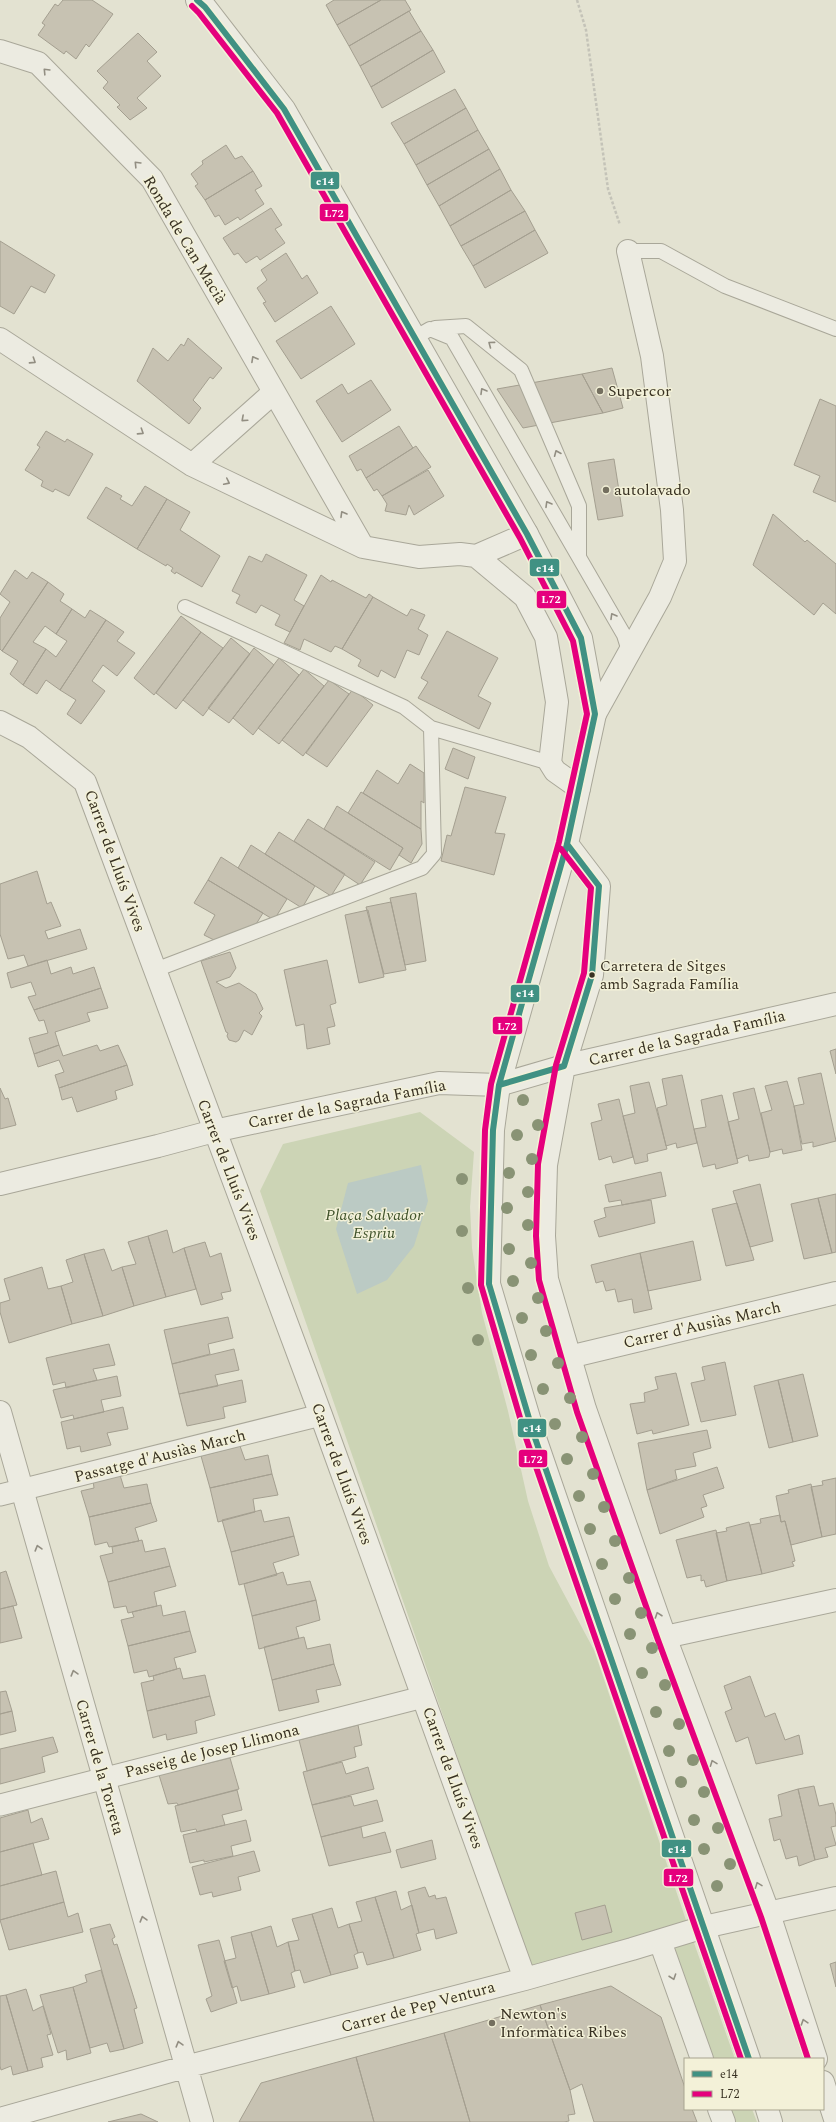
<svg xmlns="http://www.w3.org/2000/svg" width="836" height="2122" viewBox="0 0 836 2122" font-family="Spectral,serif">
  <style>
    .green { fill: #ccd4b5 }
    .water { fill: #bbcac4 }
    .building { fill: #c7c2b2; stroke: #a49f90 }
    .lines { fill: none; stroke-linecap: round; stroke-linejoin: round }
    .service-casing { stroke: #a9a799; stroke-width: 16 }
    .pedestrian-casing { stroke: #a9a799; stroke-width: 23 }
    .minor-casing { stroke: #a9a799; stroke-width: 24 }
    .tertiary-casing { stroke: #a9a799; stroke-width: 24 }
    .path { stroke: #c4c3b8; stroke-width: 2.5; stroke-dasharray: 3 2; stroke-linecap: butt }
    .service { stroke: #ecebe1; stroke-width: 14 }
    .pedestrian { stroke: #ecebe1; stroke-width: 21 }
    .minor { stroke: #ecebe1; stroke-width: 22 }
    .tertiary { stroke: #ecebe1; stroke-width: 22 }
    .bus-1-casing { stroke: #f3f1d8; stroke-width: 9 }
    .bus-2-casing { stroke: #f3f1d8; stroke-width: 9 }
    .bus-1 { stroke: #409183; stroke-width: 6 }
    .bus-2 { stroke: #e5007d; stroke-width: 6 }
    .tree { fill: #899375 }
    .oneway { stroke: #928e82 }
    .poi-dot { fill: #746f5f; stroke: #f3f1d8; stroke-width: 1.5 }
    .bus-dot { fill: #383122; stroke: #f3f1d8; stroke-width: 1.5 }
    .labels { text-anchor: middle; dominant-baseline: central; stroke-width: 3; stroke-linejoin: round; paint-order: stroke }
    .bus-label { font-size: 15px; fill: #383122; stroke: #f3f1d8; text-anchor: start }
    .street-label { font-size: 16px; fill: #383122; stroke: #f3f1d8 }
    .poi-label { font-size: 16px; fill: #383122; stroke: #f3f1d8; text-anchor: start }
    .park-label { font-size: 16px; font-style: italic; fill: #3f522a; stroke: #f3f1d8 }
    .line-badge { stroke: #f3f1d8; stroke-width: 1.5 }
    .badge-label { font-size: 11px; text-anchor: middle; font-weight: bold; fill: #fff }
  </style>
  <rect width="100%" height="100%" fill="#e3e2d1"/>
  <path class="green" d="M420,1112L474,1152L470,1207L472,1248L482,1313L508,1411L528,1501L549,1566L594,1650L687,1923L531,1968L260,1191L283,1144Z
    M693,1940L735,2059H710L670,1947Z
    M728,2109H752L757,2122H732Z"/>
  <path class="water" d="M421,1165L428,1201L414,1246L387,1280L357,1294L336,1229L348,1183Z"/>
  <path class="building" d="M63,0H92L113,14L89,47L86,44L76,59L66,51L64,54L38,35L45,25L42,23L55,4L58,6Z
    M334,0H381L337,25L326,5Z
    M381,0H405L411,10L349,46L337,25Z
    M409,11L421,31L360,66L349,46Z
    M421,31L433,50L371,87L360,66Z
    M138,33L157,52L147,61L161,76L137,98L147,108L130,120L117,107L120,105L103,88L108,82L97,71Z
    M433,50L445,72L382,108L371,87Z
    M455,89L466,108L404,144L391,123Z
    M466,108L478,130L416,165L404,144Z
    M478,130L489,149L427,185L416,165Z
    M226,145L235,159L242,156L253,171L205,200L195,186L198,184L191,174L203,164L202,161Z
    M489,149L500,169L439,206L427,185Z
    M500,169L511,190L450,226L439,206Z
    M253,171L262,186L255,190L264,204L240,220L238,217L225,225L219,215L215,217L205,200Z
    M511,190L525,211L461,246L450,226Z
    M271,208L282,225L275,229L285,243L260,260L257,256L246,263L238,253L234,255L223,238Z
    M525,211L535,230L473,266L461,246Z
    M535,230L548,253L485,288L473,266Z
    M0,241L55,275L45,293L31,286L14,314L0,306Z
    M286,253L302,279L307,275L318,293L275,322L263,303L266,302L257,288L267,280L261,270Z
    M331,306L355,344L301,379L276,341Z
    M188,338L222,368L213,379L210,377L193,400L201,408L189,424L137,381L153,348L168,361L181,344L184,346Z
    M612,368L623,408L603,413L582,374Z
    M582,374L603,413L523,428L497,389Z
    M371,380L391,410L342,442L316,401L342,384L348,394Z
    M820,399L836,406V502L813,492L820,476L794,465Z
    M399,426L413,448L366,478L361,469L357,471L349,456Z
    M46,431L65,442L67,439L93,454L69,496L55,489L53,492L41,486L43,481L25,470L40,447L37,445Z
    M416,446L431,467L382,496L377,489L374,491L366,478Z
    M614,459L623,516L598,520L588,463Z
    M428,470L444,496L414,515L409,505L406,515L385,511L387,504L382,496Z
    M145,486L167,499L137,549L87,518L106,487L122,496L120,499L132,506Z
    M167,499L190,512L180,530L220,556L202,587L176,572L175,574L171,571L173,568L167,564L166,566L137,549Z
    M773,514L805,542L807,540L836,564V614L823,603L814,615L753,565Z
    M266,554L307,575L294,600L304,606L290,632L275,625L280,615L261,605L256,613L236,603L240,595L232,591L249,556L262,562Z
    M15,570L27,579L32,572L48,582L2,651L0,649V618L10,602L0,594Z
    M321,575L331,582L332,580L366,598L369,594L373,597L342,649L335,646L331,652L304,639L300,650L284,643Z
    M48,582L64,594L60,601L72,609L56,634L45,626L33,642L46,649L23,685L10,674L18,661L2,651Z
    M373,597L407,616L411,609L425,615L418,629L428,635L419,655L407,650L395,678L381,670L378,677L358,666L361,660L342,649Z
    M72,609L85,618L90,610L106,620L60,690L46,680L37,694L23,685L46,649L56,657L67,641L56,634Z
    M181,616L201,632L154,695L134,678Z
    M106,620L124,632L117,641L135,653L117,676L103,665L92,681L105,691L81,724L67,714L76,700L60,690Z
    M447,631L498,658L478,696L491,703L479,729L418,698L428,682L421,678Z
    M201,632L223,648L176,709L156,693Z
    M231,638L250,654L203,716L183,700Z
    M254,648L274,665L229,723L208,708Z
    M279,658L299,675L253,735L233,718Z
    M304,669L324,686L279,744L258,728Z
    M329,680L349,694L303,756L282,740Z
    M353,689L373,705L327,767L306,753Z
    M453,748L475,757L468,779L445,769Z
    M410,764L424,773V803L421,801V829L363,793L377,770L398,784Z
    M465,787L506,797L495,833L505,834L494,875L441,861L447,835L451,836Z
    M361,792L421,829L422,844L411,863L399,855L403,848L348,813Z
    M337,806L403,848L390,870L324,829Z
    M308,819L375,862L360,885L294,841Z
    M279,832L345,874L331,896L265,854Z
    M251,845L315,886L302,908L238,868Z
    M221,857L287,899L274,920L208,880Z
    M37,871L47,904L51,902L61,926L45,931L48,939L80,929L87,949L28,966L24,955L8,959L0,934V884Z
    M208,880L263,913L253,929L216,941L204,935L215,915L194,903Z
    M416,893L426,961L405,965L390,898Z
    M391,902L406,970L384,974L366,907Z
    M368,910L384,977L359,983L345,915Z
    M230,952L236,968L230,977L216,982L226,988L239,983L256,994L263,1009L259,1013L262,1016L252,1035L244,1030L239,1040L236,1042L229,1040L227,1036L228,1033L226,1032L201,961Z
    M47,960L51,974L71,967L73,974L94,967L101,988L34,1010L28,997L36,995L31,982L11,988L7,973Z
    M327,960L336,1003L330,1005L335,1026L327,1028L330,1044L307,1049L304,1024L296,1026L284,970Z
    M101,988L108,1008L87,1013L90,1021L55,1032L59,1045L34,1054L29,1038L48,1033L44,1020L39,1021L34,1010Z
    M59,1045L63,1056L97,1045L100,1051L118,1045L127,1065L59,1088L55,1075L64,1072L59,1060L38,1067L34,1054Z
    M836,1049V1074L830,1051Z
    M127,1065L133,1085L115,1091L117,1099L77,1112L72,1097L62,1100L59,1088Z
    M821,1073L836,1141L813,1147V1142L802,1144L794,1106L804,1104L798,1078Z
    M682,1075L697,1143L677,1148L676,1143L666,1146L657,1108L667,1105L662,1079Z
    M787,1081L794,1106L802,1150L783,1154L782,1149L770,1152L761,1113L772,1110L765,1086Z
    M649,1082L667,1149L647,1154L648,1161L635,1164L623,1116L635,1113L630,1086Z
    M0,1088L5,1099L8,1098L16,1125L0,1129Z
    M754,1088L770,1152L769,1157L749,1161L748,1155L737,1159L728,1122L739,1119L733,1093Z
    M722,1095L738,1163L716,1169L715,1164L703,1167L694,1129L706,1127L701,1100Z
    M619,1099L633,1157L613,1163L611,1156L599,1160L591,1123L602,1120L598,1104Z
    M661,1172L666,1196L622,1205L621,1200L609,1202L605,1185Z
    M760,1184L773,1241L750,1247L733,1191Z
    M836,1194V1252L832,1253L818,1198Z
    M818,1198L832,1253L804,1259L791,1204Z
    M651,1200L655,1223L599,1237L594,1221L606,1217L604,1208Z
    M737,1203L754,1260L726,1266L712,1209Z
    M167,1230L173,1253L184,1248L196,1289L166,1297L148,1236Z
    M148,1236L166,1297L134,1306L122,1267L136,1264L128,1242Z
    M693,1241L701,1280L648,1291L640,1253Z
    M205,1242L210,1257L221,1253L231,1291L221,1293L223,1299L201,1305L184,1248Z
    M104,1249L112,1271L122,1267L134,1306L103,1316L84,1254Z
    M640,1253L652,1309L634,1313L632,1299L618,1302L615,1289L606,1291L603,1281L596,1283L591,1265Z
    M84,1254L103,1316L72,1324L61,1286L73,1282L66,1260Z
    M42,1267L48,1289L61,1286L72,1324L9,1343L0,1312V1303L10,1300L4,1279Z
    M228,1317L233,1338L208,1344L210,1354L172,1364L164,1330Z
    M109,1344L115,1365L93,1369L97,1380L66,1388L65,1382L53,1385L46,1358Z
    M234,1349L239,1370L215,1375L218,1386L179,1394L172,1364Z
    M725,1362L736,1415L701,1422L691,1383L705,1380L702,1367Z
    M676,1373L689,1425L653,1434L652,1430L637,1434L630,1404L645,1402L644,1393L658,1389L655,1377Z
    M803,1374L818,1436L793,1442L778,1380Z
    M117,1376L121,1396L101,1400L104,1412L74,1419L73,1415L61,1418L53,1390Z
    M242,1380L246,1402L223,1407L225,1418L187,1426L179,1394Z
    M778,1380L793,1442L769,1448L754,1386Z
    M123,1407L128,1429L107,1433L111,1445L81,1452L80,1446L67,1449L61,1422Z
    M707,1430L711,1448L693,1453L696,1466L675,1470L677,1479L647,1490L638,1443Z
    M240,1446L245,1460L268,1455L272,1474L210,1488L201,1456Z
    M717,1467L724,1488L703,1495L707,1506L701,1508L704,1517L660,1534L647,1490Z
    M272,1474L278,1495L253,1499L255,1512L218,1522L210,1488Z
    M120,1475L124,1488L147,1484L151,1503L89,1517L81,1491L94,1488L93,1480Z
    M836,1478V1534L822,1537L811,1487L823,1485L822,1481Z
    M811,1484L822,1537L791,1545L785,1521L781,1522L776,1496L789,1493L788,1490Z
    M151,1503L157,1521L135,1528L139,1541L109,1547L107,1542L95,1545L89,1517Z
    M261,1510L264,1522L289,1517L294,1536L231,1552L222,1520Z
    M780,1515L781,1522L785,1521L795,1561L792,1562L794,1566L762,1574L750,1525L761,1523L760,1519Z
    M749,1522L762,1574L727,1581L716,1533L727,1531L726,1528Z
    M716,1530L727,1581L706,1587L704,1580L701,1581V1575L687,1578L676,1540Z
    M294,1536L299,1555L273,1563L277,1575L239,1585L231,1552Z
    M142,1540L145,1552L165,1548L170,1566L108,1582L100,1556L113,1553L112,1547Z
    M170,1566L176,1586L154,1592L157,1606L128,1613L126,1606L114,1608L108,1582Z
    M6,1571L17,1605L0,1609V1573Z
    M283,1572L287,1585L310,1581L316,1600L252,1616L244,1584Z
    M316,1600L320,1620L296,1627L299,1638L259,1649L252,1616Z
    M161,1605L163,1616L185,1611L190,1631L128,1646L121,1620L134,1617L132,1612Z
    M13,1606L22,1638L0,1643V1609Z
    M190,1631L196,1652L174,1658L177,1669L149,1677L147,1670L134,1673L128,1646Z
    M304,1637L307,1649L330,1644L334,1664L272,1680L264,1647Z
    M334,1664L341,1685L316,1690L319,1702L279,1711L272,1680Z
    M180,1668L183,1679L205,1675L210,1696L147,1711L141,1683L154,1680L153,1676Z
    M750,1676L765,1717L775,1713L785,1740L799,1735L803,1754L756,1764L748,1737L736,1742L725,1712L732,1709L724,1686Z
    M6,1691L12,1711L0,1714V1692Z
    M210,1696L215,1715L195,1721L197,1733L167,1740L166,1734L153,1738L147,1711Z
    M12,1711L16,1731L0,1735V1714Z
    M358,1725L362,1745L354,1747L356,1757L307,1771L299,1740Z
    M53,1737L58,1752L42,1757L45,1772L0,1784V1749Z
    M230,1758L239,1789L178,1805L177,1803L168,1804L159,1775Z
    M342,1762L346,1774L368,1767L374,1789L312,1805L303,1772Z
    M814,1786L819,1806L833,1803L836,1815V1826L831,1827L836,1845L825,1848L828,1857L815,1860L798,1789Z
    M798,1789L815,1860L799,1866L797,1856L786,1859L780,1839L774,1841L769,1819L782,1816L778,1795Z
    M237,1790L242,1810L222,1815L225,1825L197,1832L196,1829L181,1832L175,1806Z
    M351,1796L354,1806L377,1800L383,1821L321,1837L312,1805Z
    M28,1810L31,1823L42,1818L49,1839L0,1852V1818Z
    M246,1820L251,1841L231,1846L233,1856L204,1862V1860L190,1863L183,1835Z
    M361,1827L363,1838L385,1832L391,1852L329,1866L321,1837Z
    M432,1840L436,1859L401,1868L396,1850Z
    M33,1843L42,1875L0,1886V1852Z
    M254,1851L260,1871L238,1877L241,1890L213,1897L212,1892L200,1895L192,1867Z
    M56,1871L64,1902L0,1920V1886Z
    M425,1887L429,1897L435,1895L436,1899L446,1897L457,1933L436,1939L434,1929L419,1933L408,1892Z
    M396,1891L401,1910L412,1905L419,1933L416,1934L421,1950L394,1958L375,1897Z
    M375,1897L394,1958L367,1965L363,1952L358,1953L349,1924L362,1921L356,1902Z
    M64,1902L68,1917L78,1913L83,1932L9,1950L0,1920Z
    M605,1905L612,1932L582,1940L575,1913Z
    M332,1908L338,1928L349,1924L358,1953L354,1955L358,1968L331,1975L312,1914Z
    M312,1914L331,1975L304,1983L300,1970L295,1971L288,1942L299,1940L292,1919Z
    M110,1924L115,1937L112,1939L114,1945L117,1944L137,2008L134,2009L143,2043L124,2049L90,1929Z
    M271,1926L277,1947L288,1942L295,1971L291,1973L295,1987L269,1994L251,1932Z
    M251,1932L269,1994L241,2001L237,1986L232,1988L224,1961L236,1958L231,1937Z
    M219,1940L237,2003L211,2012L206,1999L212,1996L198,1945Z
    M836,1962V1987L830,1964Z
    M101,1970L124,2049L110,2052L107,2043L90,2048L73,1987L87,1982L85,1975Z
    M611,1986L661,2017L685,2088V2109H692L697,2122H594L582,2084L570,2090L540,2005Z
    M73,1987L91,2053L67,2060L66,2050L58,2053L40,1995Z
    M26,1989L33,2011L43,2006L51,2034L47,2035L53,2055L41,2058L43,2067L28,2071L6,1995Z
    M6,1995L28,2071L13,2075L11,2066L1,2070L0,2066V1996Z
    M540,2005L570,2090L575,2114L568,2115L569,2121L564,2122H470L444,2033Z
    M444,2033L470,2122H374L356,2057Z
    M356,2057L374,2122H239L261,2083Z
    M141,2114L158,2122H108Z"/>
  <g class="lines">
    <defs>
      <path id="service" d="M628,251H661L725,286L836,329
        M435,328L466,326L521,370L579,506V557
        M416,337L430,329L452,338L624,635L629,651
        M185,607L404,707L431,728L550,763
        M155,970L422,868L434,854L431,728"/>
      <path id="pedestrian" d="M0,1495L321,1415
        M0,1805L423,1697"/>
      <path id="minor" d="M0,51L38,63L152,179L363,547
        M0,339L192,465L363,547L419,557L460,554L476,556L527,534
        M192,465L273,393
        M476,556L525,597L546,637L557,702L550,763L555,771L579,788
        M595,714L660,597L675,561L672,510L652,356L628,251
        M0,722L29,737L85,782L321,1415L525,1979
        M0,1184L158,1146L214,1131L439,1083L499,1085L564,1066
        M569,1357L836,1293
        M0,1412L202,2122
        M665,1637L836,1600
        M660,1941L702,2059
        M719,2109L724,2122
        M0,2119L185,2067L525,1979L632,1949L704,1927L836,1898"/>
      <path id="tertiary" d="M197,0L205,7L284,109L527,534L581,638L595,714L567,844L499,1085L493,1130L489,1284L534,1435L749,2059
        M567,844L599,886L592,975L564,1066L546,1165L544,1236L547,1279L585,1409L665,1637L769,1914L816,2059
        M564,1066L836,1004
        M823,2082L836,2122
        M767,2109L771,2122"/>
    </defs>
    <use href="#service" class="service-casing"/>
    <use href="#pedestrian" class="pedestrian-casing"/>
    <use href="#minor" class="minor-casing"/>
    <use href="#tertiary" class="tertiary-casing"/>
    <path class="path" d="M577,0L586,30L608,189L620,225"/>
    <use href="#service" class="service"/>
    <use href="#pedestrian" class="pedestrian"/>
    <use href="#minor" class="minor"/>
    <use href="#tertiary" class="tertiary"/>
    <defs>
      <path id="bus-1" d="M197,0L205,7L284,109L527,534L581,638L595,714L567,844L499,1085L493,1130L489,1284L534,1435L749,2059
        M499,1085L564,1066L592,975L599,886L567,844"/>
      <path id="bus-2" d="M192,6L199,13L277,113L520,538L573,641L587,714L559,842L491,1084L485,1130L481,1285L526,1438L741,2059
        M561,849L591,888L584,973L556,1065L538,1164L536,1236L539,1280L577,1412L658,1640L761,1917L808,2059"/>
    </defs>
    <use href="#bus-1" class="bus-1-casing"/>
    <use href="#bus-2" class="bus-2-casing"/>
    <use href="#bus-1" class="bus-1"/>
    <use href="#bus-2" class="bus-2"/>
  </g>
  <g class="tree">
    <circle cx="523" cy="1100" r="6"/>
    <circle cx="538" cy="1125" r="6"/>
    <circle cx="517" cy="1135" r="6"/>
    <circle cx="532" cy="1159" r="6"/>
    <circle cx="509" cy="1173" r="6"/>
    <circle cx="462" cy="1179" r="6"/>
    <circle cx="528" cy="1192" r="6"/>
    <circle cx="507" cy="1208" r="6"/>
    <circle cx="528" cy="1225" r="6"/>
    <circle cx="462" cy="1231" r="6"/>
    <circle cx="509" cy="1249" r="6"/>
    <circle cx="531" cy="1263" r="6"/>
    <circle cx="513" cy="1281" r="6"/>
    <circle cx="468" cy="1288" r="6"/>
    <circle cx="538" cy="1298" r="6"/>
    <circle cx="522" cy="1318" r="6"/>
    <circle cx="546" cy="1331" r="6"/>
    <circle cx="478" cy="1340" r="6"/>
    <circle cx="531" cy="1355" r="6"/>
    <circle cx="558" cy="1363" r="6"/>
    <circle cx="543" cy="1389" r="6"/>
    <circle cx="570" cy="1398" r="6"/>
    <circle cx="555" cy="1424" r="6"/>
    <circle cx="582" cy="1437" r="6"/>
    <circle cx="567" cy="1459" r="6"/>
    <circle cx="593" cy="1474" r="6"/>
    <circle cx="579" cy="1496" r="6"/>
    <circle cx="604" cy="1507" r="6"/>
    <circle cx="590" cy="1529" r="6"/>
    <circle cx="615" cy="1541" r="6"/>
    <circle cx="602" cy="1564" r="6"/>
    <circle cx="629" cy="1578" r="6"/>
    <circle cx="615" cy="1599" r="6"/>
    <circle cx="641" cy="1613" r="6"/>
    <circle cx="630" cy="1634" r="6"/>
    <circle cx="652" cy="1648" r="6"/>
    <circle cx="642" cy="1673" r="6"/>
    <circle cx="665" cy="1685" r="6"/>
    <circle cx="656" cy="1712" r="6"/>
    <circle cx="679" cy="1724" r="6"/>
    <circle cx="669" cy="1751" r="6"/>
    <circle cx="693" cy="1760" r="6"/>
    <circle cx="681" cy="1782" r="6"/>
    <circle cx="704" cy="1792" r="6"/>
    <circle cx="694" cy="1820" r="6"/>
    <circle cx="718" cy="1828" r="6"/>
    <circle cx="704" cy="1849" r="6"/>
    <circle cx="730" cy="1864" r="6"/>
    <circle cx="717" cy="1886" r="6"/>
  </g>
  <defs><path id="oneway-chevron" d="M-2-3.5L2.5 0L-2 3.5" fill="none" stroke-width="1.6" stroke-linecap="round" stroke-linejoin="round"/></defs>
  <g class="oneway">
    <use href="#oneway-chevron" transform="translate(46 71) rotate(-134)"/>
    <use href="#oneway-chevron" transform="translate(137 164) rotate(-134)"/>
    <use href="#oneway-chevron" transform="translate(491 344) rotate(-143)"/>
    <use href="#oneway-chevron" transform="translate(254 359) rotate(-119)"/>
    <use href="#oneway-chevron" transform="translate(33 361) rotate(33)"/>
    <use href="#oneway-chevron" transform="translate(483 391) rotate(-120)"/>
    <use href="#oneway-chevron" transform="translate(244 419) rotate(138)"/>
    <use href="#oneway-chevron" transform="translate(141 432) rotate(33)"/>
    <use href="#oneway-chevron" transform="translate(557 453) rotate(-113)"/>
    <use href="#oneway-chevron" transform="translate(227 482) rotate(26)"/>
    <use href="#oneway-chevron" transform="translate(548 504) rotate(-120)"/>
    <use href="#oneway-chevron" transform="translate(343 514) rotate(-120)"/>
    <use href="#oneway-chevron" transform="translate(613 616) rotate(-120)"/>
    <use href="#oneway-chevron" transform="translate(38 1548) rotate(-106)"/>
    <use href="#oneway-chevron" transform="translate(658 1615) rotate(-109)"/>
    <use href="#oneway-chevron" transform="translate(74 1673) rotate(-106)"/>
    <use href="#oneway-chevron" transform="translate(713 1763) rotate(-111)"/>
    <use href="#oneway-chevron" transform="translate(758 1885) rotate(-111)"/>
    <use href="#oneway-chevron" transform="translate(143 1919) rotate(-106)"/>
    <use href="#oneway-chevron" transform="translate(673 1977) rotate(71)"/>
    <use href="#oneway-chevron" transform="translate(804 2022) rotate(-108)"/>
    <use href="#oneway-chevron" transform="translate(179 2044) rotate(-106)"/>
  </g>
  <g class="poi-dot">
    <circle cx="600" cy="391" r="4"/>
    <circle cx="606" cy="490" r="4"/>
    <circle cx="492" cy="2023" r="4"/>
  </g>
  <circle class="bus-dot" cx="592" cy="975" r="3.5"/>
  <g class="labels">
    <g class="bus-label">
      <text x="600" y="966">Carretera de Sitges<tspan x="600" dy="18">amb Sagrada Família</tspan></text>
    </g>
    <g class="street-label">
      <text transform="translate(185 240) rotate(59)">Ronda de Can Macià</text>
      <text transform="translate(115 861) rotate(70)">Carrer de Lluís Vives</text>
      <text transform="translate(687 1038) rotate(-13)">Carrer de la Sagrada Família</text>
      <text transform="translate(347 1104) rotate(-11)">Carrer de la Sagrada Família</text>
      <text transform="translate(229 1170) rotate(69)">Carrer de Lluís Vives</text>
      <text transform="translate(702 1325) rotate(-13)">Carrer d'Ausiàs March</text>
      <text transform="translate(160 1456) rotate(-14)">Passatge d'Ausiàs March</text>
      <text transform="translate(342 1474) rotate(70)">Carrer de Lluís Vives</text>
      <text transform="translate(212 1751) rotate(-14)">Passeig de Josep Llimona</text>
      <text transform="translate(100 1767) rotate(74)">Carrer de la Torreta</text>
      <text transform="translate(453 1778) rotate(70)">Carrer de Lluís Vives</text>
      <text transform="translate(418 2007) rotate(-15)">Carrer de Pep Ventura</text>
    </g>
    <g class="poi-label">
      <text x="608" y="391">Supercor</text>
      <text x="614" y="490">autolavado</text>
      <text x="500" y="2014">Newton's<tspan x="500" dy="18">Informàtica Ribes</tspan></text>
    </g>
    <g class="park-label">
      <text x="374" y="1215">Plaça Salvador<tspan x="374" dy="18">Espriu</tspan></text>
    </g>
  </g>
  <g class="line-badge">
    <rect x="310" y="171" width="30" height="19" rx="4" fill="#409183"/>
    <rect x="319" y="203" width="30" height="19" rx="4" fill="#e5007d"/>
    <rect x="529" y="558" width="31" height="19" rx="4" fill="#409183"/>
    <rect x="536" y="590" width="31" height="19" rx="4" fill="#e5007d"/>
    <rect x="510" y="984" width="30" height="19" rx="4" fill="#409183"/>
    <rect x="492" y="1016" width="31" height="19" rx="4" fill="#e5007d"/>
    <rect x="517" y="1418" width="30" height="20" rx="4" fill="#409183"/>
    <rect x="518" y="1449" width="30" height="19" rx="4" fill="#e5007d"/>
    <rect x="661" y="1839" width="31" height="19" rx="4" fill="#409183"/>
    <rect x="663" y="1868" width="31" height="19" rx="4" fill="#e5007d"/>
  </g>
  <g class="badge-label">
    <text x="325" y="185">e14</text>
    <text x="334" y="217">L72</text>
    <text x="545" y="572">e14</text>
    <text x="551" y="603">L72</text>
    <text x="525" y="997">e14</text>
    <text x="507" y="1030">L72</text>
    <text x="532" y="1432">e14</text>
    <text x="533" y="1463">L72</text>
    <text x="677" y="1853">e14</text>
    <text x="678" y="1882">L72</text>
  </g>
  <rect x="684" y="2058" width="140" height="52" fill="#f3f1d8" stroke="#a8a48f"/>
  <rect x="692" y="2071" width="20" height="6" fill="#409183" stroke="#a8a48f"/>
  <text x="720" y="2078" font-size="12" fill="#383122">e14</text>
  <rect x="692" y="2091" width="20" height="6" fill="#e5007d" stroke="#a8a48f"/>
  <text x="720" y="2098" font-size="12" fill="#383122">L72</text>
</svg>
